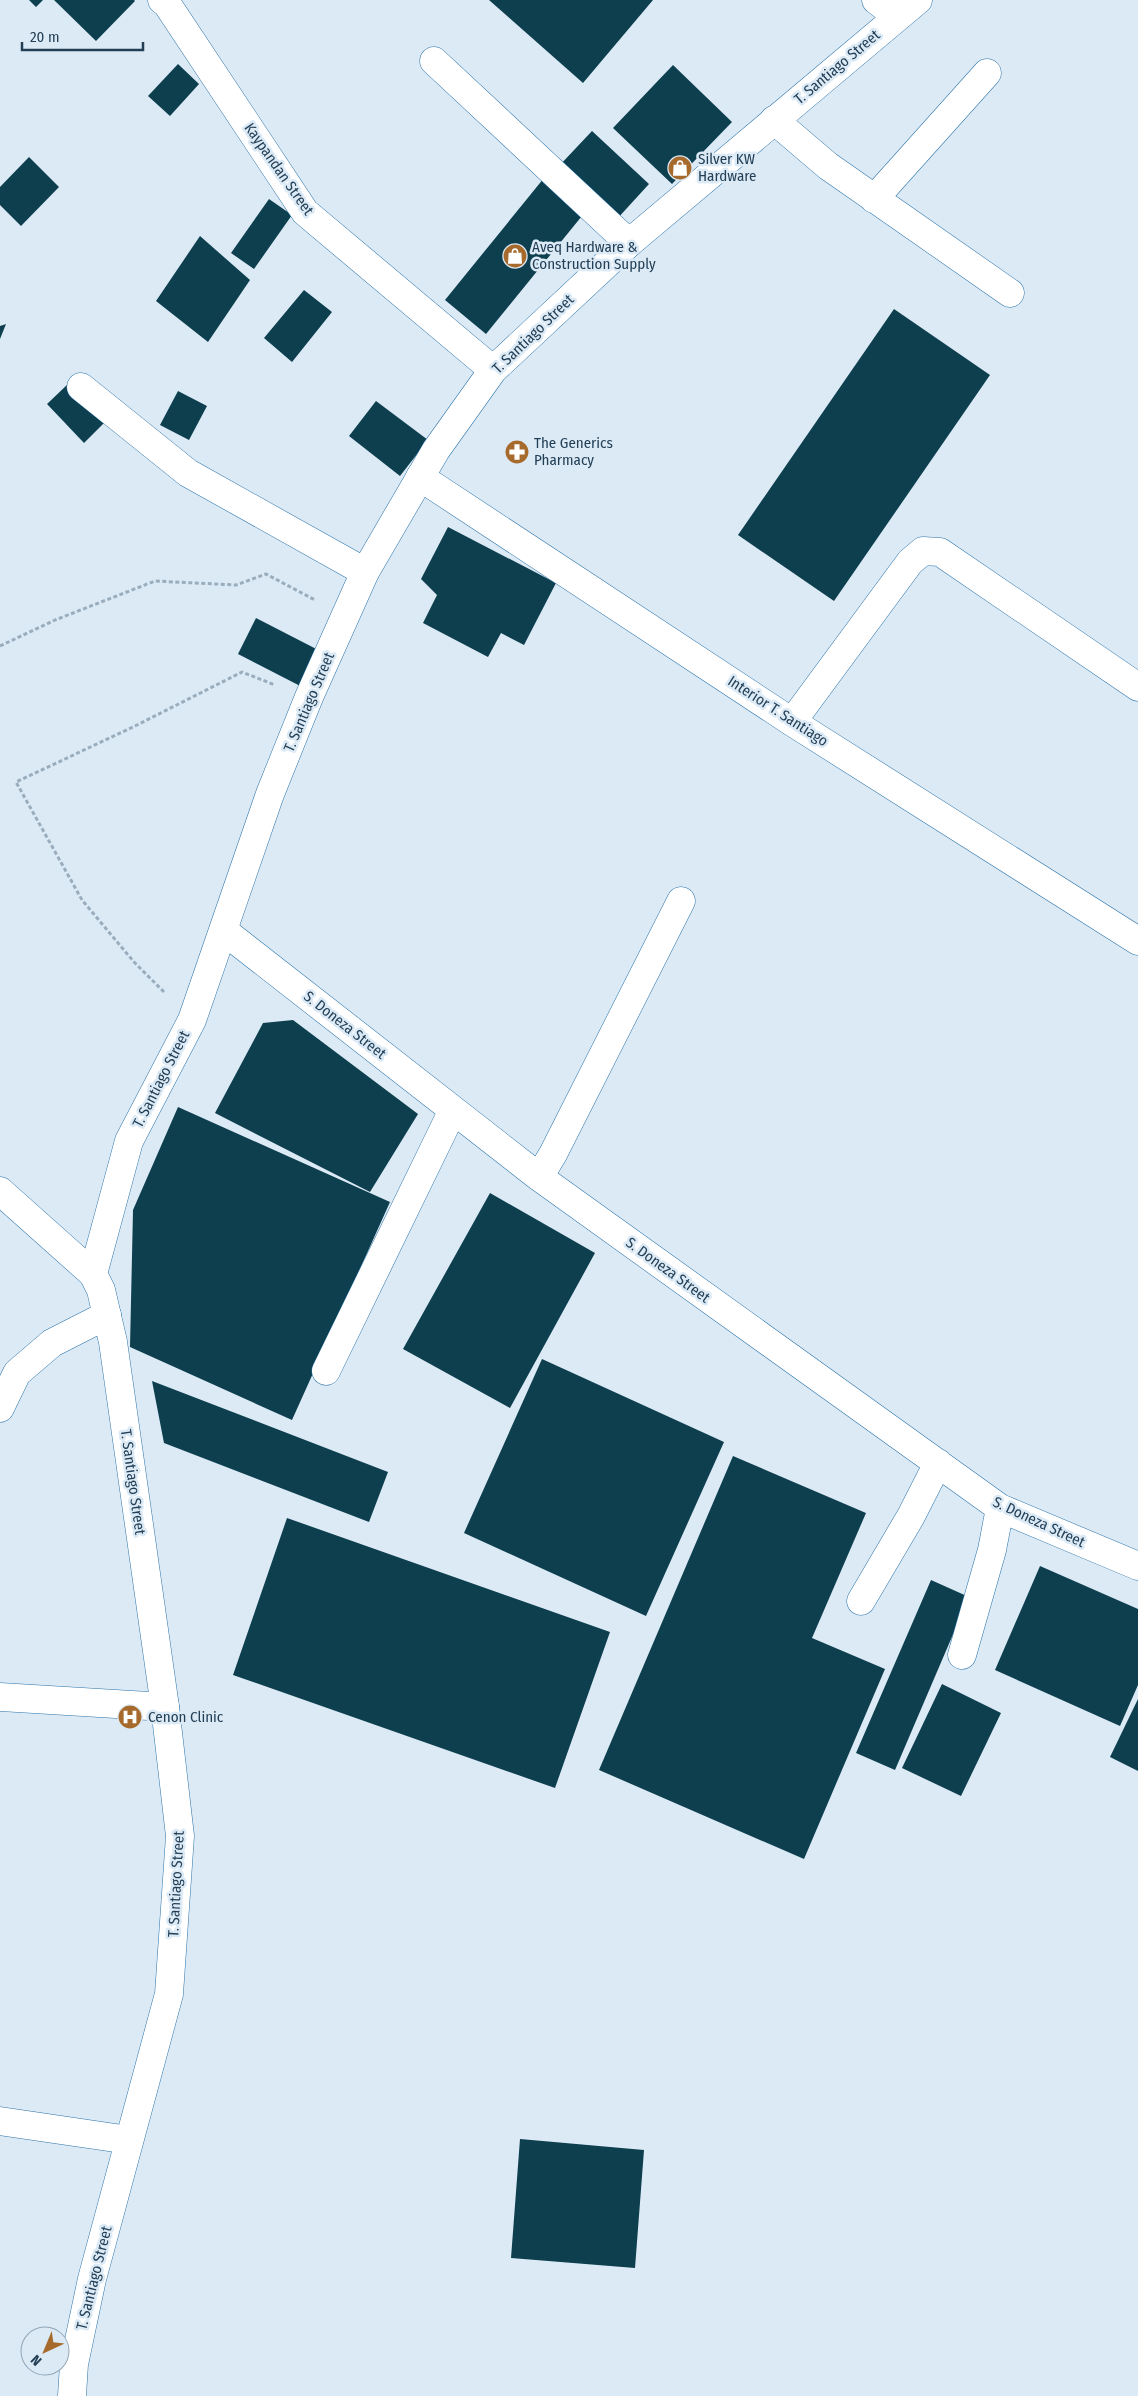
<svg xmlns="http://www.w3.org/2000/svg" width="1138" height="2396" viewBox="0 0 1138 2396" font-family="'Fira Sans Condensed',sans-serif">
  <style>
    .building { fill: #0d3f4f }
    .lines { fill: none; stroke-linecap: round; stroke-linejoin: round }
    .minor-casing { stroke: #2d74a9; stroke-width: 29 }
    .major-casing { stroke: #2d74a9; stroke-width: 29 }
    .path { stroke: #9aadbd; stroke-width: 3; stroke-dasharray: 4 2.5; stroke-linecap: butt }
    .minor { stroke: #fff; stroke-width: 28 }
    .major { stroke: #fff; stroke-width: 28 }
    .labels { text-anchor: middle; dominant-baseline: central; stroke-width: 5; stroke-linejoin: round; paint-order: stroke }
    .street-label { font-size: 15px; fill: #223f56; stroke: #dceaf6 }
    .poi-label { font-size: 15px; fill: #223f56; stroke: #dceaf6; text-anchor: start }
  </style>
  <rect width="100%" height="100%" fill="#dceaf6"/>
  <path class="building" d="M29,0H43L36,7Z
    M54,0H134L135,1L96,41Z
    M489,0H653L583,83Z
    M178,64L199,84L170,116L148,96Z
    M673,65L732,122L672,184L613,128Z
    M592,131L649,184L617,219L559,166Z
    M29,157L59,187L21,226L0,205V187Z
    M544,178L586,211L486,334L445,300Z
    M269,199L292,215L254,269L231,253Z
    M200,236L250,280L208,342L156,301Z
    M304,290L332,312L292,362L264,338Z
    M894,309L990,375L834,601L738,535Z
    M6,324L0,339V326Z
    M68,384L104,423L84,443L47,404Z
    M178,391L207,406L189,440L160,425Z
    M376,401L428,440L400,476L349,436Z
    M448,527L556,583L524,645L501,633L488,657L423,623L437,595L421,579Z
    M256,618L326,654L308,690L238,654Z
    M293,1020L418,1114L370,1192L215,1113L263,1023Z
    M178,1107L390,1202L292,1420L130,1347L133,1210Z
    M490,1193L595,1253L510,1408L403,1349Z
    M542,1359L724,1442L646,1616L464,1533Z
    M152,1381L388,1472L369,1522L164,1443Z
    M733,1456L866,1513L812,1638L885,1669L804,1859L599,1770Z
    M287,1518L610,1632L555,1788L233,1675Z
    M1040,1566L1138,1609V1685L1120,1726L995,1670Z
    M931,1580L969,1597L895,1770L856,1753Z
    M942,1684L1001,1713L961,1796L902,1768Z
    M1138,1699V1771L1110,1757Z
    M520,2139L644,2150L635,2268L511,2258Z"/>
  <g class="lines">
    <defs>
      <path id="minor" d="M162,0L167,4L305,212L493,370
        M876,0L897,16
        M434,61L629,243
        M774,120L828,166L1010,293
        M874,199L987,73
        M81,387L188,473L365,572
        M420,477L792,722L1138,941
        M792,722L910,562L923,551L940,552L1138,687
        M224,931L539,1177L1000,1508L1138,1566
        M539,1177L553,1154L681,901
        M0,1191L93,1274
        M326,1371L453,1110
        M0,1408L17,1373L52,1343L107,1315
        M861,1601L911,1516L938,1463
        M962,1655L992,1550L1000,1508
        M0,1697L165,1707
        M0,2121L129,2140"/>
      <path id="major" d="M72,2396L74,2364L92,2279L169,1994L180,1836L165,1707L113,1342L101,1290L93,1274L129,1141L192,1020L270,794L309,697L365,572L436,450L493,370L629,243L918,0"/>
    </defs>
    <use href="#minor" class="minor-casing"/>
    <use href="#major" class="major-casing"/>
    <path class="path" d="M0,646L55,620L155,581L236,585L266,574L315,600
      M164,992L134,962L82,900L16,782L133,727L242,672L275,685"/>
    <use href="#minor" class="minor"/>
    <use href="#major" class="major"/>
  </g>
  <defs>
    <symbol id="shop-disc" viewBox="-11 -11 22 22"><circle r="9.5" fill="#a66b2c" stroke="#dceaf6"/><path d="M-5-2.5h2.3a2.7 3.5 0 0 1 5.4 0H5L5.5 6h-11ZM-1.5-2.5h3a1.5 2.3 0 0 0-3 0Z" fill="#fff"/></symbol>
    <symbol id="pharmacy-disc" viewBox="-11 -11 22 22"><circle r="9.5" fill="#a66b2c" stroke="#dceaf6"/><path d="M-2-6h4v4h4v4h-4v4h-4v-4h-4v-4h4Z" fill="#fff"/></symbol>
    <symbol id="hospital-disc" viewBox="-11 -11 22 22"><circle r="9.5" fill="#a66b2c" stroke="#dceaf6"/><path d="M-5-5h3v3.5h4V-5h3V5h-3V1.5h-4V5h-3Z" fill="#fff"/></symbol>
  </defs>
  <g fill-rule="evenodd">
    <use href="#shop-disc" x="666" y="154" width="28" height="28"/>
    <use href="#shop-disc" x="501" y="242" width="28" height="28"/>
    <use href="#pharmacy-disc" x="503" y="438" width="28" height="28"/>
    <use href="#hospital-disc" x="116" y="1703" width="28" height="28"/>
  </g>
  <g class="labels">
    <g class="street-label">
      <text transform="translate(837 67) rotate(-40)">T. Santiago Street</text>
      <text transform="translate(279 169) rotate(55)">Kaypandan Street</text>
      <text transform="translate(533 334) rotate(-44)">T. Santiago Street</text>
      <text transform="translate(309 702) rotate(-67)">T. Santiago Street</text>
      <text transform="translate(778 711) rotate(33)">Interior T. Santiago</text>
      <text transform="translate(345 1025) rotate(38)">S. Doneza Street</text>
      <text transform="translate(161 1079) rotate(-63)">T. Santiago Street</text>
      <text transform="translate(668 1270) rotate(36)">S. Doneza Street</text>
      <text transform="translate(133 1482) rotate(82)">T. Santiago Street</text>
      <text transform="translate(1039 1522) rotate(25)">S. Doneza Street</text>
      <text transform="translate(176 1884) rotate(-87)">T. Santiago Street</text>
      <text transform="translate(94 2278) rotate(-76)">T. Santiago Street</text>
    </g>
    <g class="poi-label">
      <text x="698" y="159">Silver KW<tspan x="698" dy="17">Hardware</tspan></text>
      <text x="532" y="247">Aveq Hardware &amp;<tspan x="532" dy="17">Construction Supply</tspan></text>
      <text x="534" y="443">The Generics<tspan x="534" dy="17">Pharmacy</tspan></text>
      <text x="148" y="1717">Cenon Clinic</text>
    </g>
  </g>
  <g transform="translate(45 2351) rotate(224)"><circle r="24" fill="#dceaf6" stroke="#92a6b6"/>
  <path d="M0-4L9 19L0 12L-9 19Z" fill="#a66b2c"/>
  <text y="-8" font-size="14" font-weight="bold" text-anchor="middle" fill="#223f56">N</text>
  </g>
  <path d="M22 42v8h121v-8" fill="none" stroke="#223f56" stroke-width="2.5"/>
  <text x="30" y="42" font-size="15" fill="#223f56" stroke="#dceaf6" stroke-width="4" paint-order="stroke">20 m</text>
</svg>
